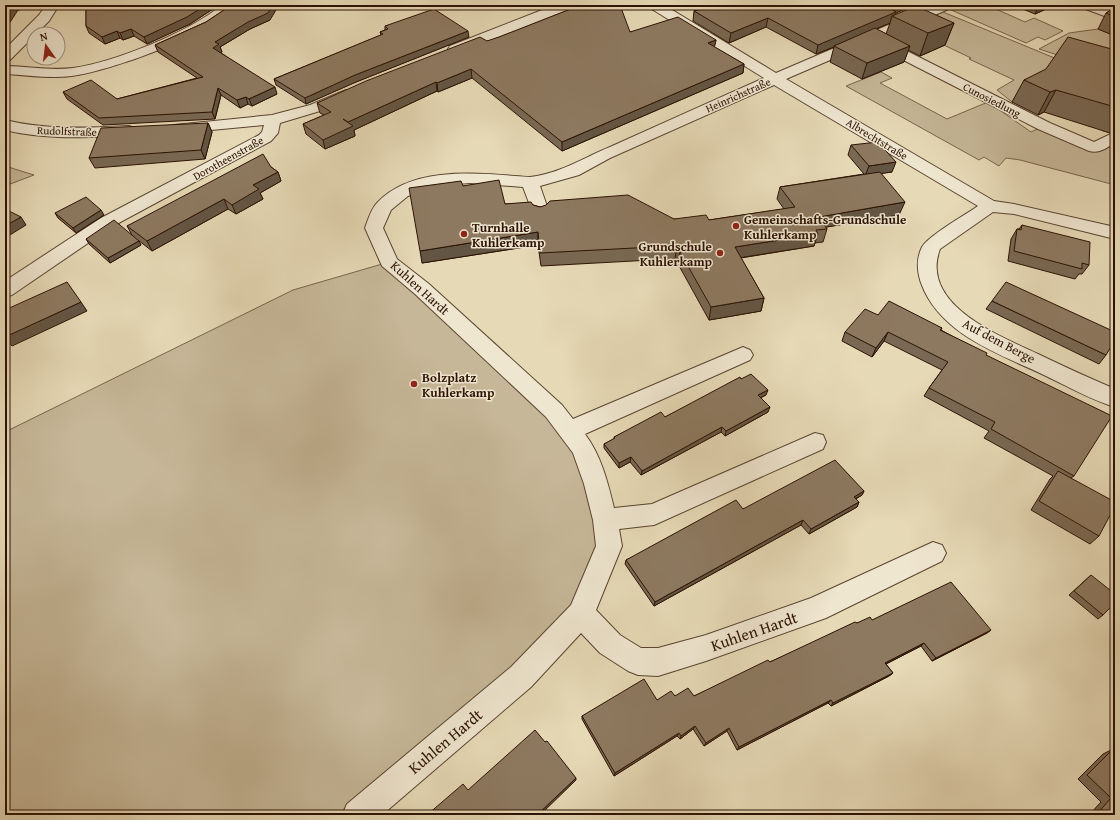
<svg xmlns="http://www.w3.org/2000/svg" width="1120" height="820" viewBox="0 0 1120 820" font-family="'Gentium Book Plus',serif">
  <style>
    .green { fill: #c6b798; stroke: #79644e }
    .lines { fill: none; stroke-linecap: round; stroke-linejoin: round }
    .minor-casing { stroke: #5a4430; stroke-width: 2 }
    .minor { fill: #efe6d0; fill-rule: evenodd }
    .wall { fill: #796853; stroke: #2c1203; fill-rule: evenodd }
    .shaded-wall { fill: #635543; stroke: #2c1203 }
    .building { fill: #8d7960; stroke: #2c1203 }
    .poi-dot { fill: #8f2418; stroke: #efe6d0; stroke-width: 1.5 }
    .labels { text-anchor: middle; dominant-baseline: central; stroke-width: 3; stroke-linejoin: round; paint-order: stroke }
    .far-street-label { font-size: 11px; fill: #2c1203; stroke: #efe6d0 }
    .poi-label { font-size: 13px; font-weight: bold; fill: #2c1203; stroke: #efe6d0; text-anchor: start }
    .street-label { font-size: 13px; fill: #2c1203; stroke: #efe6d0 }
    .near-street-label { font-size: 16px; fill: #2c1203; stroke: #efe6d0 }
  </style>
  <rect width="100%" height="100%" fill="#e6d9b6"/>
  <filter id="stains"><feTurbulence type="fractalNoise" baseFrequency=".005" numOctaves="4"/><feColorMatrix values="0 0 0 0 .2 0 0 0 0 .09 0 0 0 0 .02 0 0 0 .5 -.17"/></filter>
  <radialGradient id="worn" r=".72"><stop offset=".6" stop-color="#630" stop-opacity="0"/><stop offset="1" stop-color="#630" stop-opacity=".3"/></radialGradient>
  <path class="green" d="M959,5H987L1025,22L1034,18L1063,31L1045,40L1038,37L1026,43L949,9Z
    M943,12L1057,59L1115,89V134L1103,131L1110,120L1027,95L1012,102L997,90L1014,80L969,59L971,58L929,38L914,25Z
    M1098,29L1115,36V43L1109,49L1115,74L1039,49L1069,33Z
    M881,72L892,78L880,83L947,119L988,102L1031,132L1044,126L1095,148L1115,137V185L1020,160L1006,158L999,166L984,157L979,160L846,86Z
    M5,166L34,175L5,186Z
    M389,262L554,411L605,520L581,614L358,815H5V432L293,290Z"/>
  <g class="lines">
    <defs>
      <path id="minor" d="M46,5H59L49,21L10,60L5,61V49L39,15Z
        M222,5H236C217,33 107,72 72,76C50,79 27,75 5,74V66C27,66 50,71 73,68C115,62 189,32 222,5Z
        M555,5H573L572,8L460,52L455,53L450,52L448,49L450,46Z
        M649,5H664L776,73L935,5H952L951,8L881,38L1050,123L1094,142L1115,132V143C1106,148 1099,154 1089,151L1038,129L874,45L872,42L786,79L994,201L1014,204L1115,227V239L1014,214L993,212L940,249C919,305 1000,336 1038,354C1063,366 1089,378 1115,389V407C1091,400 1069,387 1046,376C1000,354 940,335 921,283C917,271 916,259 922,247C928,236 965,215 978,206L774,85L610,158L579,175L540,186L549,212L546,216L540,218L534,216L523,187L470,183L433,186L408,196L391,210L383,228L397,259L429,284L562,405L573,419L736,350L743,347L750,350L753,355L750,360L585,434C601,455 608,483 614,508L652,504L815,433L823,435L826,442L823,449L663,521L654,525L619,529L622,546L596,610L620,635L641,648H658L706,635L811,598L933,542L942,545L946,553L942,561L826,618L706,661L658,676L638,675L628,671L600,653L581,633L531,687L382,815H342L347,804L511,667L571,605L596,546L593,520L584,484L573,453L546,417L415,294L382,266L365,228C368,220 371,209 377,203C414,164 482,174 530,177C559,174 583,158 610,147C661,124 712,101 764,78L650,8Z
        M1082,5H1099L1115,11V20L1083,8Z
        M346,90L351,91L353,94L351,97L320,111L280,123L278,133L271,141L113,226L12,295L5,297V281L101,218L259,135L262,132L264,125L180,133L174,131L172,128L174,125L272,115L310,105Z
        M5,120C46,130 87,128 129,126L135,128L137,131L135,134L129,136C88,137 45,140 5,130Z"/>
    </defs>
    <use href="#minor" class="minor-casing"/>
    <use href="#minor" class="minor"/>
  </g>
  <path class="wall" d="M86,5H219L190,24L147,44L134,36L123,40L120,38L105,44L89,33L86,26Z
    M1013,5H1055L1035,14Z
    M1115,8V36L1098,29L1106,13Z
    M224,10L270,20L250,29L220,47L222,52H220L277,94L252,106L248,104L240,108L221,95L215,119L103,125L67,99L63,92L117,99L197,78L158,52L155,45L206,22Z
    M694,11L896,13L895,15L954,23L945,45L920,56L908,50L904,62L862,79L830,62L834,47L816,54L766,27L729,43L693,21ZM890,23L886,34L876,29Z
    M385,26L469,37L356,82L306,104L276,85L274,79L381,35L380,32L385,30Z
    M630,32L716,40L714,47L744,64L743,73L562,151L472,78L438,92L437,91L354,130L355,136L325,149L306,134L303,124L324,115L320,113L317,103L487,41Z
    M1115,50V131L1110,133L1044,112L1038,115L1012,102L1024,80Z
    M208,123L212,132L205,159L95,168L89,158Z
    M851,145L892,172L881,173L899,215L826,227L827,229L823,242L815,243L814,246L741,258L764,298L761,311L709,320L678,264L674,265L670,259L541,266L538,245L422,263L463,186L505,204L533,205L540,207L674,219L709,220L784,209L777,199L780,187L864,174L848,155Z
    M271,167L278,172L281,181L260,193L263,199L236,214L228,209L152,251L138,240L141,245L110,263L89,244L86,239L132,235L127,226Z
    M55,213L104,215L76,233L58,218Z
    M1022,225L1089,265L1082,274H1079L1075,279L1008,261L1011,239L1017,229H1019Z
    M992,301L1106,355L1099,364L986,309Z
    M878,315L942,328L941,330L986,355L1074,476L1071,478L1099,536L1090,544L1031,510L1050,479L1053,476L984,438L989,431L924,396L929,388L942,370L884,341L872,357L842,341L845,332Z
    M741,379L766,395L760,398L768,412L725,436L721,432L641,475L630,462L619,468L604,448V444L614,439V437L665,417Z
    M864,491L862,495L856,499L859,502L857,507L809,534L801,525L654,606L625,564L626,560L743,509Z
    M1091,575L1103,615L1098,619L1069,595Z
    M857,623L991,630L987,633L932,661L921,646L886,664L893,673L889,676L831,706L828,703L737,750L727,731L704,746L693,729L680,739L677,736L614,776L582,719V716L657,700L675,696H694Z
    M1115,705V710L1112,708Z
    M1113,749L1115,815H1089L1101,802L1078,779L1103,754Z"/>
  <path class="shaded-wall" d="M11,5H27L26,9L18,10L5,30V14Z
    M206,5H219L190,24L147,44L144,37Z
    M273,5H279L270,20L250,29L220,47L222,52L215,55L213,48L215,42Z
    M896,5H915L896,13L894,17L892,16L890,23L835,46H834V47L816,54L818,45L889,8Z
    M1039,5H1055L1035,14Z
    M768,18L766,27L729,43L731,33Z
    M954,23L945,45L920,56L928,33Z
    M131,29L134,36L123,40L120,33Z
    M117,31L120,38L105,44L102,37Z
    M468,31L469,37L356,82L306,104L305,98L355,75Z
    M716,40L714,49L708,43Z
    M910,46L904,62L862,79L867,63Z
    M744,64L743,73L562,151V142Z
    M471,69L472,78L438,92L437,83Z
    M436,82L437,91L354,130L355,136L325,149L323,140L348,122Z
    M275,87L277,94L252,106L249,99Z
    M218,88L221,95L215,119L212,112Z
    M1056,90L1044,112L1038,115L1050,92Z
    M246,97L248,104L240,108L237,100Z
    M208,123L212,132L205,159L201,150Z
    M1115,125V131L1110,133Z
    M896,162L892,172L865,176L869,166Z
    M278,172L281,181L260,193L263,199L236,214L232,205L253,185Z
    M224,199L228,209L152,251L147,241Z
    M905,202L899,215L815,229L819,217Z
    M101,210L104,215L76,233L73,228Z
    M21,217L26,225L5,238V226Z
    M538,232V245L422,263L420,251Z
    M818,234L814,246L732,259L735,247Z
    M139,241L141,245L110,263L108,258Z
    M676,252H680L678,264L674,265Z
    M764,298L761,311L709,320L711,307Z
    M81,302L87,311L12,346L5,338V337Z
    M888,332L884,341L872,357L876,348Z
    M768,390L766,395L756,400L758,395Z
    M770,407L768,412L725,436L726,431Z
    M722,427L721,432L641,475L642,471Z
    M631,457L630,462L619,468V463Z
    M864,491L862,495L851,501L854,497Z
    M859,502L857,507L809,534L811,529Z
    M803,520L801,525L654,606L655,602Z
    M991,630L987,633L932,661L936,658Z
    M924,643L921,646L882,666L885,663Z
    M893,673L889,676L831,706L833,703Z
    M831,700L828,703L737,750L739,747Z
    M695,726L693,729L680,739L681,736Z
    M729,728L727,731L704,746L706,743Z
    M679,733L677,736L614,776L615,773Z
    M576,778V780L540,815H537Z
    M531,811V813L529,815H527Z"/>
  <path class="building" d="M5,5H11L5,14Z
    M86,5H206L187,17L144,37L131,29L120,33L117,31L102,37L86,26Z
    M229,5H273L268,13L248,22L215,42L219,44L213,48L275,87L249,99L246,97L237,100L218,88L212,112L99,118L63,92L91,80L117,99L203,77L155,45L206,22L224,10Z
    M581,5H620L630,32L678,17L716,40L708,43L744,64L562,142L471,69L437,83L436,82L348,122L343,119L353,126L323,140L303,124L331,112L317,103L366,81L480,37L487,41L499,37Z
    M716,5H896L889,8L896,12L818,45L768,18L731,33L694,11Z
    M916,6L954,23L928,33L892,16Z
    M1115,8V17L1106,13Z
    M434,9L468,31L355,75L305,98L274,79L383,34L380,32L388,29L385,26Z
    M875,28L910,46L867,63L834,46Z
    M1068,37L1115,50V107L1056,90L1050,92L1024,80L1046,69Z
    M208,123L201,150L89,158L101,128Z
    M878,142L896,162L869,166L851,145Z
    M263,154L271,167L278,172L253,185L259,189L232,205L224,199L147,241L127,226Z
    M880,172L905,202L819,217L827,229L816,230L818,234L735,247L764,298L711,307L680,252H676L672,246L540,253L538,232L420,251L409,188L461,181L463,186L499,180L505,204L531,202L533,205L540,207L546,205L550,201L628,195L674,219L706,215L709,220L795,207L780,187Z
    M86,197L101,210L73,228L55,213Z
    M5,209L21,217L5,226Z
    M114,220L139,241L108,258L86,239Z
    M1022,225L1090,242L1089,265L1082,263V269L1014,251L1017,229L1021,230Z
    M67,282L81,302L5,337V310Z
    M1006,282L1115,332V340L1106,355L992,301Z
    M889,301L942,328L940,330L987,353L986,355L1112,416L1074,476L991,429L995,422L929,388L948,362L888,332L876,348L845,332L865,309L878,315Z
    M751,374L768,390L758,395L770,407L726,431L722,427L642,471L631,457L619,463L604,444L615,438L614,437L661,412L665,417L740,377L741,379Z
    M835,460L864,491L854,497L859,502L811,529L803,520L655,602L626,560L736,500L743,509Z
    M1058,471L1115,502V506L1099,536L1039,501Z
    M1091,575L1115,594V603L1103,615L1074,591Z
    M951,582L991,630L936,658L924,643L885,663L893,673L833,703L831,700L739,747L729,728L706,743L695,726L681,736L679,733L615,773L582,716L644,679L657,700L671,691L675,696L688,688L694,696L768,660L770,662L855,622L857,623L870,617L872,620Z
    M535,730L545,742L547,741L576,778L537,815H534L531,811L527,815H427L463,784L468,790Z
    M1113,749L1115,751V815H1096L1111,798L1087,775Z"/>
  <g class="poi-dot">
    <circle cx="736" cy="226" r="4"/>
    <circle cx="464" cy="234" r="4"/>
    <circle cx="720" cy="253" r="4"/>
    <circle cx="414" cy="384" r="4"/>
  </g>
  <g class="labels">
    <g class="far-street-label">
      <text transform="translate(738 95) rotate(-24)">Heinrichstraße</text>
      <text transform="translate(992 100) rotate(27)">Cunosiedlung</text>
      <text transform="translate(67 131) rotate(2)">Rudolfstraße</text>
      <text transform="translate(877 139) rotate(31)">Albrechtstraße</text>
      <text transform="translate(228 158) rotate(-29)">Dorotheenstraße</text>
    </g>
    <g class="poi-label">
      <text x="744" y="219">Gemeinschafts-Grundschule<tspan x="744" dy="15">Kuhlerkamp</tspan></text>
      <text x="472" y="227">Turnhalle<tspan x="472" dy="15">Kuhlerkamp</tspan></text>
      <text x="712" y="246" text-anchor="end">Grundschule<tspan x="712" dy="15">Kuhlerkamp</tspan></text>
      <text x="422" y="377">Bolzplatz<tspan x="422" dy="15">Kuhlerkamp</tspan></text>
    </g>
    <g class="street-label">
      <text transform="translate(420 288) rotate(42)">Kuhlen Hardt</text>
      <text transform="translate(999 341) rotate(28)">Auf dem Berge</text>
    </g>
    <g class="near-street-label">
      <text transform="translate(754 631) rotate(-19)">Kuhlen Hardt</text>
      <text transform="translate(445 741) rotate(-40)">Kuhlen Hardt</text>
    </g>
  </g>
  <rect width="1120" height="820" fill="none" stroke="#e6d9b6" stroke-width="20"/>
  <rect x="6" y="6" width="1108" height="808" fill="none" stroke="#2c1203" stroke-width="2"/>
  <rect x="10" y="10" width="1100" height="800" fill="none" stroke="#2c1203"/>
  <g transform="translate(46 46) rotate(346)"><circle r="19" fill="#efe6d0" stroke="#a1917e"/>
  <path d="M0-3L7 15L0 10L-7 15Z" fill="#8f2418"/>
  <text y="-6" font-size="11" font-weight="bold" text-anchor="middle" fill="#2c1203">N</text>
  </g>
  <rect width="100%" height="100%" filter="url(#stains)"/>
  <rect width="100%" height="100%" fill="url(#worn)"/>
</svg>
